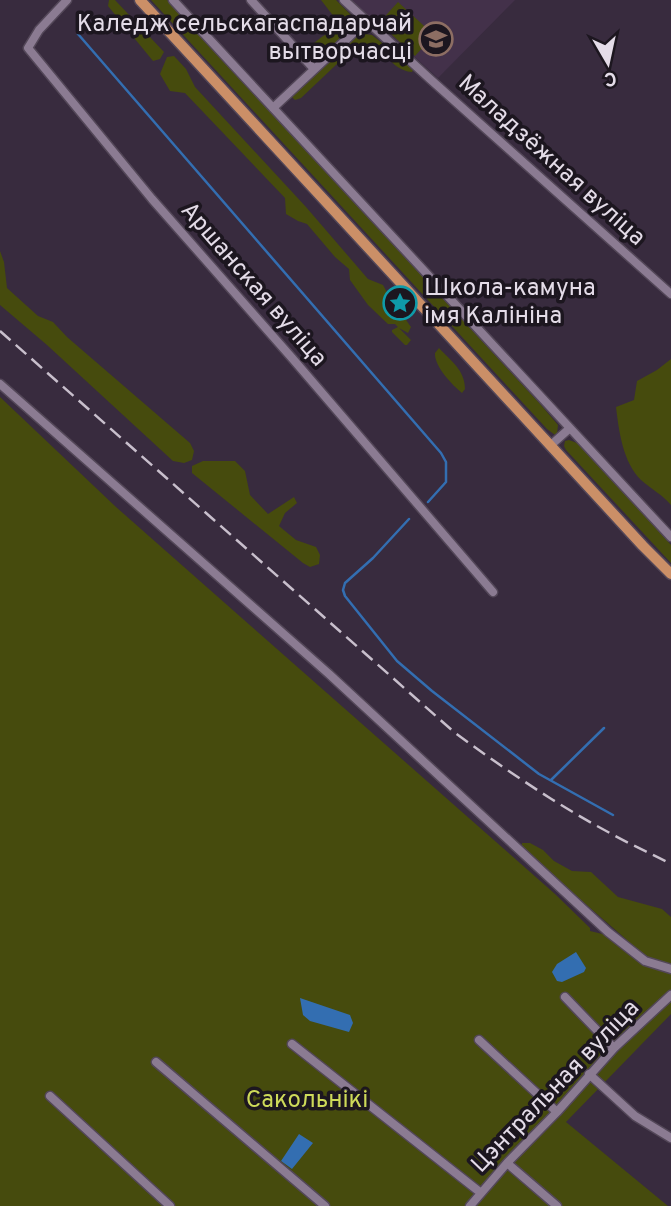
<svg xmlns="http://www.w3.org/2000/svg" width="671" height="1206" viewBox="0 0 671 1206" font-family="Overpass,sans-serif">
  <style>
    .built { fill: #43314a }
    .green { fill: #464b0d }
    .water { fill: #336eb1 }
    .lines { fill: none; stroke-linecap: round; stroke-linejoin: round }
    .stream { stroke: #336eb1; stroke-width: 2.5 }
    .minor-casing { stroke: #534758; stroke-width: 11 }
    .major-casing { stroke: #534758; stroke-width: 13 }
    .minor { stroke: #8b7b92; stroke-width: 8 }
    .major { stroke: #cb8f67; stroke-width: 10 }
    .rail { stroke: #c8bfcc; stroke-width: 2.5; stroke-dasharray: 14 7; stroke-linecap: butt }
    .labels { text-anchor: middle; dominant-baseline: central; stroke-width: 7; stroke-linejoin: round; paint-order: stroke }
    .poi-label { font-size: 24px; fill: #e4dce8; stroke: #1c161f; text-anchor: end }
    .street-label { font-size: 24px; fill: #e4dce8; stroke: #1c161f }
    .park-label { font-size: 24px; fill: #ceda59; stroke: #1c161f }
  </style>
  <rect width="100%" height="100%" fill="#382b3e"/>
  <path class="built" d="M351,0H515L438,78Z"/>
  <path class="green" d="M109,0H115L164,52L160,59L153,61L108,6Z
    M151,0H167L172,5L541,405L558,425L557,434L555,435L547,429Z
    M321,0H336L351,15C351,32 332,45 320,56L312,54L309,49C317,37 333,33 338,22Z
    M398,2L434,35L415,56L379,23Z
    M365,34L372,35L414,68L412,72C386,70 384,37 356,46L301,98L295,100L292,97L295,91L354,38Z
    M174,56L186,69L195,87L306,207L368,279L383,285L389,296L411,327L408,333L399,328L411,340L407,345H405L392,332V330L398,327L395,324H388L368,305L350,280L349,269L335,257L307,224L298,221L286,214L285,198L185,93L170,91L160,74L167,57Z
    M0,251L4,262L7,288L38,316L53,322L67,337L190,443L194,451L192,460L184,463L173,461L47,345L0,305Z
    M439,348C451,361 465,370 465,389L462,393C452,385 434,366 435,353Z
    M671,359V505C663,495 651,489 641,480C623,462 619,432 616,407L634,400L637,381L657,370Z
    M0,397L116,507L555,894L590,928V931L627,940L522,849V843H530L543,850L554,861L572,871L591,872L618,897L662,909L671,917V1014L566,1122L668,1206H0Z
    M569,440L577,443L589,454L671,545V563L566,450L564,446L565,441Z
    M203,461H235L245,471L250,495L268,514L294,497L297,503L285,513L279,526L296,540L316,547L320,555L319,564L310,567L303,563L192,473V466Z"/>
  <path class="water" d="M576,952L586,968L584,972L562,982L557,981L552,972L557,964Z
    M300,998L350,1015L353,1023L349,1032L310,1021L303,1015Z
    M299,1134L313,1143L292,1169L281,1161Z"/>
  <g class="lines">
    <path class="stream" d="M78,34L441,453L446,462V482L428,502
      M409,519L373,558L345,583L343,590L345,596L397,661L432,691L539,774L613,815
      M551,780L604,728"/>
    <defs>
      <path id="minor" d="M67,0L39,30L28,48L152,199L292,358L493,592
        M173,0L671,537
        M251,0L314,69
        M344,0L430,79L671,294
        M273,108L366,21
        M0,384L329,674L608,932L645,961L671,969
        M551,445L570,428
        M565,997L614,1048
        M479,1040L557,1112
        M292,1044L481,1193
        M156,1062L325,1206
        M589,1074L635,1116L671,1138
        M50,1096L170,1206
        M507,1163L557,1206
        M470,1206L507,1163L557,1112L614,1048L671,995"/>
      <path id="major" d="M140,0L643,546L671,574"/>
    </defs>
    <use href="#minor" class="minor-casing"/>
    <use href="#major" class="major-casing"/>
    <use href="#minor" class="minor"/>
    <use href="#major" class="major"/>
    <path class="rail" d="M0,331L454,732C503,768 554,803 608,832C629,844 650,853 671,864"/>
  </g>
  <defs>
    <symbol id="university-ring" viewBox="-11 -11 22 22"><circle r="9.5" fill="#1c161f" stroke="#8d6e63" stroke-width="1.5"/><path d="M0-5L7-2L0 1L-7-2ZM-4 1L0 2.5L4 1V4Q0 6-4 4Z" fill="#8d6e63"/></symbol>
    <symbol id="sight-ring" viewBox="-11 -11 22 22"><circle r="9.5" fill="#1c161f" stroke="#0f9aa8" stroke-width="1.5"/><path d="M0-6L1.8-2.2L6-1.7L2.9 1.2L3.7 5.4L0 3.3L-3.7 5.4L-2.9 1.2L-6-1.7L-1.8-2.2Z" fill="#0f9aa8"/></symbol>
  </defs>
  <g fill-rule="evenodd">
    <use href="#university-ring" x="417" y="20" width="38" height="38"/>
    <use href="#sight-ring" x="381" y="284" width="38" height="38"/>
  </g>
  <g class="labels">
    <g class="poi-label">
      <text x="412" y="25">Каледж сельскагаспадарчай<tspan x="412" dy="28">вытворчасці</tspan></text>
      <text x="424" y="289" text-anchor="start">Школа-камуна<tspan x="424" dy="28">імя Калініна</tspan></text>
    </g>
    <g class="street-label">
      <text transform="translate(551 161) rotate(42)">Маладзёжная вуліца</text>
      <text transform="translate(253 285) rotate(49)">Аршанская вуліца</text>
      <text transform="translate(556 1087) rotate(-46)">Цэнтральная вуліца</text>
    </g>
    <g class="park-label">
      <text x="307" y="1101">Сакольнікі</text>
    </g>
  </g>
  <g transform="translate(608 63) rotate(171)" stroke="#1c161f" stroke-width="5" paint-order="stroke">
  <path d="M0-5L12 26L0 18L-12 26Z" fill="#e4dce8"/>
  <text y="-10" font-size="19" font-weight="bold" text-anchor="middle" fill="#e4dce8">С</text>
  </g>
</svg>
